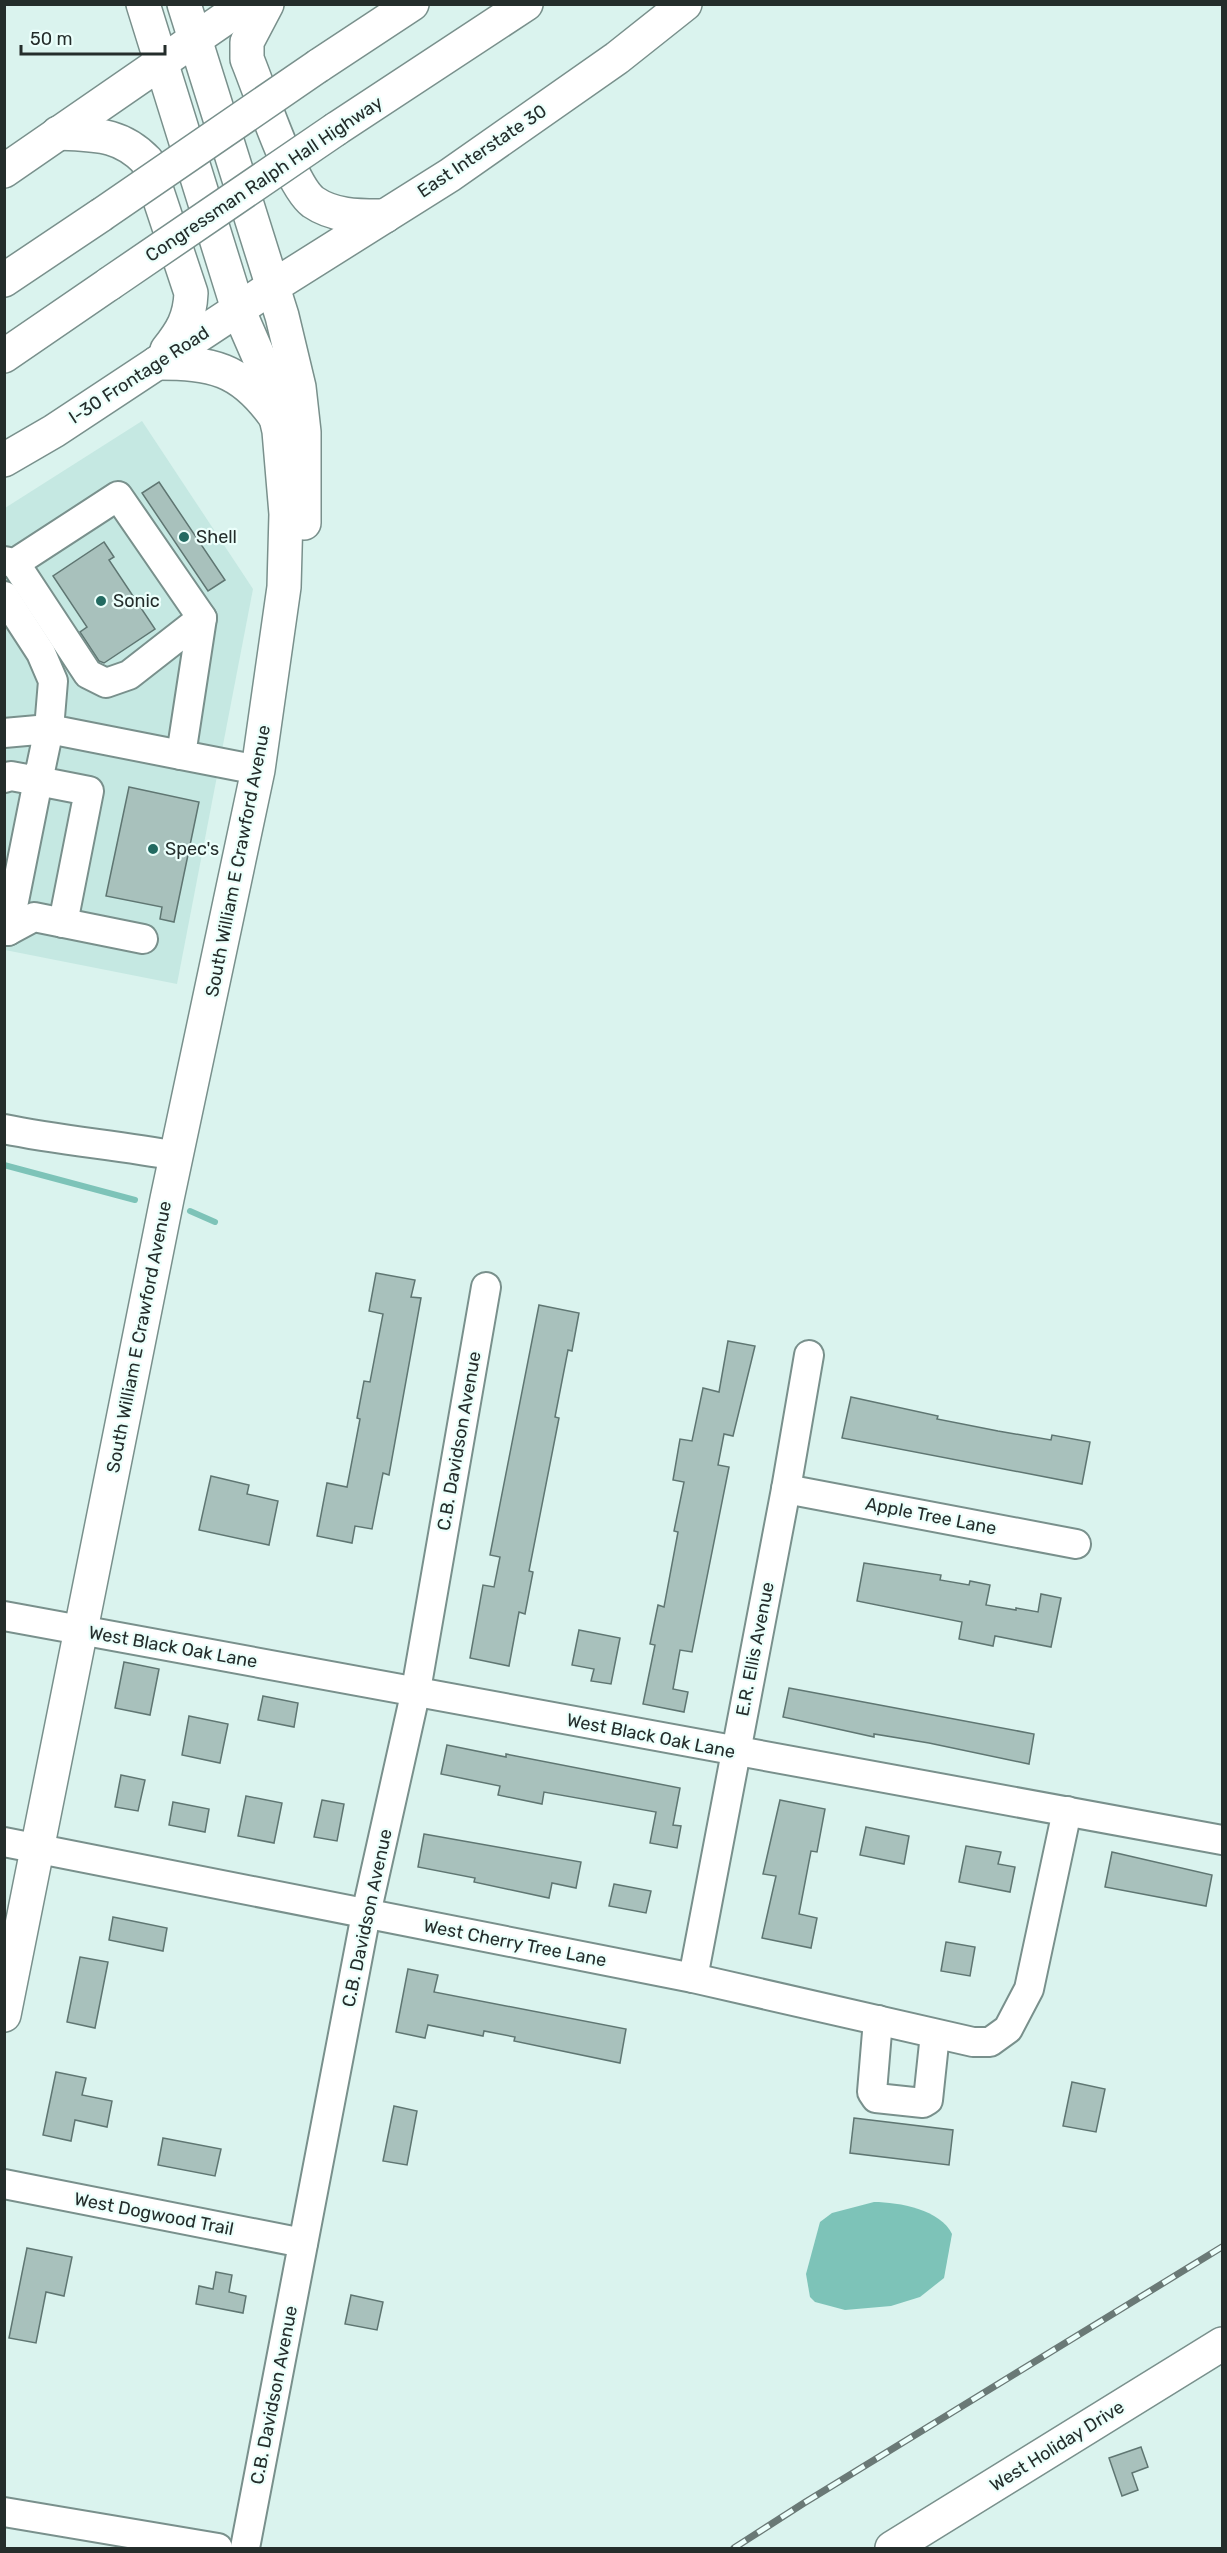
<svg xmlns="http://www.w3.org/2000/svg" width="1227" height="2553" font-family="Rubik,sans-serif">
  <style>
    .built { fill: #c5e8e2 }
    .water { fill: #7dc3b8 }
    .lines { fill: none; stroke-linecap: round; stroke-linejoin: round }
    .stream { stroke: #7dc3b8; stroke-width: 6 }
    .building { fill: #a8c1bc; stroke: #5f7672; stroke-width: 1.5 }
    .minor-casing { stroke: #79908c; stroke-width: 32 }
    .major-casing { stroke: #79908c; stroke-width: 36 }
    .highway-casing { stroke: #79908c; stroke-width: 36 }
    .minor { stroke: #fff; stroke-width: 28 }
    .major { stroke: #fff; stroke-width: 33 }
    .highway { stroke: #fff; stroke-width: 33 }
    .rail-casing { stroke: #6a7976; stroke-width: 7 }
    .rail { stroke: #ebfffb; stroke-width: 4.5; stroke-dasharray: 14; stroke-linecap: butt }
    .highway-bridge-casing { stroke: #79908c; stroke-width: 36; stroke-linecap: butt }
    .highway-bridge { stroke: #fff; stroke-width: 33 }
    .poi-dot { fill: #226a61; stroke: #ebfffb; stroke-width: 2 }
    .labels { text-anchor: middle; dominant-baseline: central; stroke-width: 4.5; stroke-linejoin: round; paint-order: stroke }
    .street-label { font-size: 18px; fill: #242d2b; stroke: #ebfffb }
    .poi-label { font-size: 18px; fill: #242d2b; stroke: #ebfffb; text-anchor: start }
  </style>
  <rect width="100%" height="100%" fill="#daf3ee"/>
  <path class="built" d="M 142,421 L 253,589 L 177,984 L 5,950 L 5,508 Z"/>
  <path class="water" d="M 874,2202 C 899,2202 941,2210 952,2234 L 944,2278 L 920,2297 L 891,2306 L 845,2310 L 815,2302 L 810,2297 L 806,2274 L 820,2222 L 832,2213 Z"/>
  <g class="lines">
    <g class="stream">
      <path d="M 4,1165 L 135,1200"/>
      <path d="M 190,1211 L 215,1222"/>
    </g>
  </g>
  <g class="building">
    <path d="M 159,482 L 225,580 L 208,591 L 142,493 Z"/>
    <path d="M 104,542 L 114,557 L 109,560 L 155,629 L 104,663 L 99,661 L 80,632 L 87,627 L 53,576 Z"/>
    <path d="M 129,787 L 199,802 L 174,922 L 160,919 L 162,907 L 106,896 Z"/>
    <path d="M 376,1273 L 415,1280 L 411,1297 L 421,1298 L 389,1475 L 383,1473 L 372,1529 L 355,1526 L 352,1543 L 317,1536 L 327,1483 L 347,1487 L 360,1419 L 357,1418 L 364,1381 L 370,1382 L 383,1314 L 369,1311 Z"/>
    <path d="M 539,1305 L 579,1313 L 572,1351 L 568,1350 L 555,1417 L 559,1418 L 529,1571 L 533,1572 L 525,1614 L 519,1612 L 509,1666 L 470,1658 L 483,1585 L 494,1587 L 500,1557 L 490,1555 Z"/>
    <path d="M 728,1341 L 755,1346 L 733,1436 L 724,1434 L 718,1465 L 729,1467 L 692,1652 L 680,1650 L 673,1689 L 688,1692 L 684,1712 L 643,1704 L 655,1645 L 650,1644 L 658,1605 L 664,1607 L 678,1532 L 674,1531 L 684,1482 L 673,1480 L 680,1439 L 692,1441 L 703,1388 L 719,1392 Z"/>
    <path d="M 851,1397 L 938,1416 L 937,1419 L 998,1431 L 1051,1440 L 1052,1435 L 1090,1442 L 1082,1484 L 842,1438 Z"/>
    <path d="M 211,1476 L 249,1485 L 247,1494 L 278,1501 L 269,1545 L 199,1530 Z"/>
    <path d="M 864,1563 L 941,1575 L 940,1580 L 969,1585 L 970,1581 L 990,1585 L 986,1605 L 1016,1610 L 1016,1608 L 1038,1612 L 1041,1594 L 1061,1598 L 1051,1647 L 995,1636 L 993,1646 L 959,1639 L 962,1622 L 857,1601 Z"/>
    <path d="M 579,1630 L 620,1638 L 611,1684 L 591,1681 L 594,1669 L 572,1665 Z"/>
    <path d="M 124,1662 L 159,1669 L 150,1715 L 115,1708 Z"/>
    <path d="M 789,1688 L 1034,1734 L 1029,1764 L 929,1743 L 874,1734 L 874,1737 L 783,1717 Z"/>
    <path d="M 263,1696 L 298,1703 L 294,1727 L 258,1720 Z"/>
    <path d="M 189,1716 L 228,1724 L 220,1763 L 182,1755 Z"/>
    <path d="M 447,1745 L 506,1757 L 506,1754 L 680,1788 L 673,1825 L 681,1826 L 677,1848 L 650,1843 L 656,1812 L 544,1792 L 542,1804 L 498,1795 L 500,1786 L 441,1774 Z"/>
    <path d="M 121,1775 L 145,1780 L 138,1811 L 115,1807 Z"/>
    <path d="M 246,1796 L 282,1803 L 274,1843 L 238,1836 Z"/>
    <path d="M 322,1800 L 344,1804 L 337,1841 L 314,1837 Z"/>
    <path d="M 780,1800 L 825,1809 L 817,1852 L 811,1851 L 799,1914 L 817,1918 L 811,1948 L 762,1938 L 776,1876 L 763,1874 Z"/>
    <path d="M 173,1802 L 209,1809 L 205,1832 L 169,1825 Z"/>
    <path d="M 866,1827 L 909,1836 L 904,1864 L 860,1855 Z"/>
    <path d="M 424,1834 L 581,1862 L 576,1888 L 552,1883 L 549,1898 L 474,1882 L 475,1878 L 418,1867 Z"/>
    <path d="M 966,1846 L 1001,1852 L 998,1864 L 1015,1867 L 1010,1892 L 959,1882 Z"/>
    <path d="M 1112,1852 L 1212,1875 L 1206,1906 L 1105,1887 Z"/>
    <path d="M 614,1884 L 651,1891 L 646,1913 L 609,1906 Z"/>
    <path d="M 113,1917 L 167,1928 L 163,1951 L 109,1940 Z"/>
    <path d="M 946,1942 L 975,1947 L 970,1976 L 941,1971 Z"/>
    <path d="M 80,1957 L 108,1962 L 95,2028 L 67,2022 Z"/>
    <path d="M 408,1969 L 438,1975 L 434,1992 L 626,2029 L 620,2063 L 514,2041 L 515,2037 L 484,2031 L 483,2036 L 428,2025 L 425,2038 L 396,2032 Z"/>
    <path d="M 56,2072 L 86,2078 L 82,2095 L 112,2101 L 107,2127 L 75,2120 L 71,2141 L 43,2135 Z"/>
    <path d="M 1072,2082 L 1105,2089 L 1096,2132 L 1063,2126 Z"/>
    <path d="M 394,2106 L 417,2111 L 407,2165 L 383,2161 Z"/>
    <path d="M 854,2118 L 953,2130 L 949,2165 L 850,2153 Z"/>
    <path d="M 163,2138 L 221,2149 L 215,2176 L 158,2165 Z"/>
    <path d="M 27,2248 L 72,2257 L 64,2296 L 46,2292 L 36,2343 L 9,2338 Z"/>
    <path d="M 216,2272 L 232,2275 L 229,2292 L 246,2296 L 243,2313 L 196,2304 L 199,2286 L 213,2289 Z"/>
    <path d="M 351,2295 L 383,2302 L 377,2330 L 345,2324 Z"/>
    <path d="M 1141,2447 L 1148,2467 L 1132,2473 L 1138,2490 L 1122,2496 L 1109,2458 Z"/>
  </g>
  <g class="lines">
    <defs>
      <g id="minor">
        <path d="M 4,561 L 15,563 L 118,496 L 202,618 L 181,755 L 258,770"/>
        <path d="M 15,563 L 88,674 L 106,683 L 129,675 L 202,618"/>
        <path d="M 4,596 L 41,653 L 53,681 L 49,729 L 181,755"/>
        <path d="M 4,733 L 49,729 L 38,781 L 11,776 L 4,778"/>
        <path d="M 4,930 L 8,931 L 34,917 L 143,939"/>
        <path d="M 8,931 L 38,781 L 89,791 L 63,923"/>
        <path d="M 4,1129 C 61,1141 119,1145 176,1156"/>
        <path d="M 786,1489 L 1076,1544"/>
        <path d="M 4,1616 L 1222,1840"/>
        <path d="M 4,1842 L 693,1978 L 973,2042 L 990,2042 L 1008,2029 L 1029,1989 L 1067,1811"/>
        <path d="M 693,1978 L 786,1489 L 809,1355"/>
        <path d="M 878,2020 L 872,2092 L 876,2098 L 923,2103 L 928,2100 L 935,2034"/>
        <path d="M 4,2184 L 303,2243"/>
        <path d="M 4,2512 L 218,2548"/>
        <path d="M 245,2548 L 366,1914 L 416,1690 L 486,1287"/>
      </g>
      <g id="major">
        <path d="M 184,4 L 282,316 L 299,387 L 304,432 L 304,523"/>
        <path d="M 267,4 L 247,42 L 247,59 C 260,90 290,185 313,202 C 335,217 360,216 385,216"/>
        <path d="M 58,133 C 95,135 120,133 147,161 L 191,293 C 190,318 182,331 167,350"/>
        <path d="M 4,171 L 246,4"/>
        <path d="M 157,363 C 212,363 240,368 274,415"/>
        <path d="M 4,460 L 54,431 L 272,287 L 450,175 L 617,58 L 685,4"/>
        <path d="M 4,2015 L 167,1199 L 258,770 L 284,587 L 286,514 L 279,431 L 265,371 L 238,309 L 143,4"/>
        <path d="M 892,2548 L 1222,2344"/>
      </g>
      <g id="highway">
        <path d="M 318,66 L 412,4"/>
        <path d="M 336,129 L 526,4"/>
        <path d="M 4,280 L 101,215"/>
        <path d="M 4,356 L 109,284"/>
      </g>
    </defs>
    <use href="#minor" class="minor-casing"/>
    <use href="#major" class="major-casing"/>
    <use href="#highway" class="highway-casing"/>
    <use href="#minor" class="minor"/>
    <use href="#major" class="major"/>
    <use href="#highway" class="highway"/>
    <defs>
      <path id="rail" d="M 734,2548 L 804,2503 L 1222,2247"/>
    </defs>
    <use href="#rail" class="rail-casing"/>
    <use href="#rail" class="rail"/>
    <defs>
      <g id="highway-bridge">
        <path d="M 101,215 L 318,66"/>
        <path d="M 109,284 L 336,129"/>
      </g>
    </defs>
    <use href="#highway-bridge" class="highway-bridge-casing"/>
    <use href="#highway-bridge" class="highway-bridge"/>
  </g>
  <g class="poi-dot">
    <circle cx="184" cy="537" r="6"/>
    <circle cx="101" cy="601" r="6"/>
    <circle cx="153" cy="849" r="6"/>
  </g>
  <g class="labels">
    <g class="street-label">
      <text transform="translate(482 151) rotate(-34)">East Interstate 30</text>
      <text transform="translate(264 179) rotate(-34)">Congressman Ralph Hall Highway</text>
      <text transform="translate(139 375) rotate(-33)">I-30 Frontage Road</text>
      <text transform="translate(238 861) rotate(-79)">South William E Crawford Avenue</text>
      <text transform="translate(139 1337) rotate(-79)">South William E Crawford Avenue</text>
      <text transform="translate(459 1441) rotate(-80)">C.B. Davidson Avenue</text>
      <text transform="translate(931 1516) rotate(11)">Apple Tree Lane</text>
      <text transform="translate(173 1647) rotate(10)">West Black Oak Lane</text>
      <text transform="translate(755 1649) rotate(-79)">E.R. Ellis Avenue</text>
      <text transform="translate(651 1736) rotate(11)">West Black Oak Lane</text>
      <text transform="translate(367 1918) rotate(-78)">C.B. Davidson Avenue</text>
      <text transform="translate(515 1943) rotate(11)">West Cherry Tree Lane</text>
      <text transform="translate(154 2214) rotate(11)">West Dogwood Trail</text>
      <text transform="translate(274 2395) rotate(-79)">C.B. Davidson Avenue</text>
      <text transform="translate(1057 2446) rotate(-32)">West Holiday Drive</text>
    </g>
    <g class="poi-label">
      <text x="196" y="537">Shell</text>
      <text x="113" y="601">Sonic</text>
      <text x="165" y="849">Spec's</text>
    </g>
  </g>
  <rect width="1227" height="2553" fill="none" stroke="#242d2b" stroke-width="12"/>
  <path d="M21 45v9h144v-9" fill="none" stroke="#242d2b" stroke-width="3"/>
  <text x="30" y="45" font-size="18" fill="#242d2b" stroke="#ebfffb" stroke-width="4.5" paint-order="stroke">50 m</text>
</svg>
